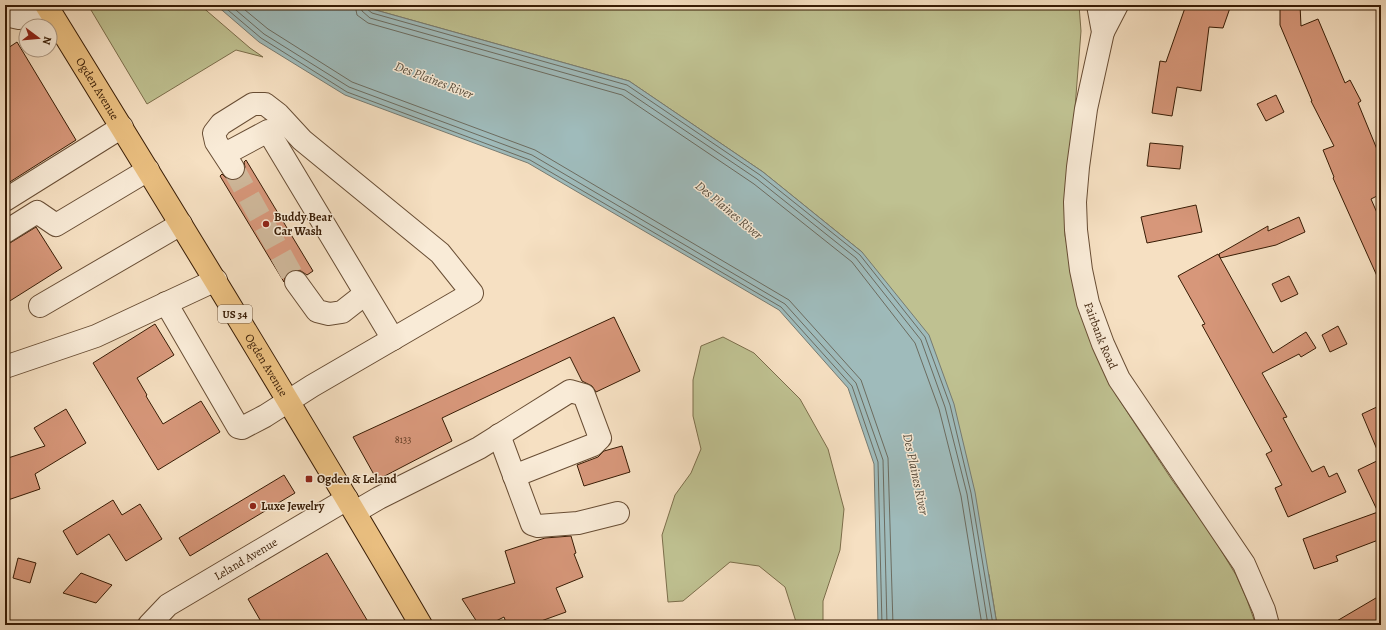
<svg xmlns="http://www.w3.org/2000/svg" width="1386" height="630" font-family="Alegreya,serif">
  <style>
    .green { fill: #bfc191; stroke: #7c6e4b }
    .water { fill: #9fbbbb; stroke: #767b72 }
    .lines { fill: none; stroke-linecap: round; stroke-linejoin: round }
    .shore { stroke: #6c6c60; stroke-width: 1 }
    .building { fill: #d7977a; stroke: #381c05 }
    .minor-tunnel { stroke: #d0b99c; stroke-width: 22; stroke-dasharray: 22 11; stroke-linecap: butt }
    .minor-casing { stroke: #684d34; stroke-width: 24 }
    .major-casing { stroke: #381c05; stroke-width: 24 }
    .minor { stroke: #f9ebd7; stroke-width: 22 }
    .major { stroke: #ebc081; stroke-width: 22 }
    .poi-dot { fill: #8f2418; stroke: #f9ebd7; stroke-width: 1.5 }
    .labels { text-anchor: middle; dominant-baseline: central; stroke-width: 3; stroke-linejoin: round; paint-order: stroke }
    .number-label { font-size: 10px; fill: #603b22 }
    .shield { fill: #f9ebd7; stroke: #725a44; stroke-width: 1 }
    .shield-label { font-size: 11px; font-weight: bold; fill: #381c05 }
    .street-label { font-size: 12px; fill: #381c05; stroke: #f9ebd7 }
    .poi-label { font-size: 12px; font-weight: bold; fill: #381c05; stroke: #f9ebd7; text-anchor: start }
    .water-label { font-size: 13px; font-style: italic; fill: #574c3c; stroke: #f9ebd7 }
  </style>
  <rect width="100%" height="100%" fill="#f6e0c2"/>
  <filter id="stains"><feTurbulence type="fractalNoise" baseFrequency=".005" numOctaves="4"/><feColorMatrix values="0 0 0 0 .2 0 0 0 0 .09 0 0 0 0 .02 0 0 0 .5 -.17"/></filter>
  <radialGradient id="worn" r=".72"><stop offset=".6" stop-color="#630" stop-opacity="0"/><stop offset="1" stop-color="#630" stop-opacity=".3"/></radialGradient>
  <g class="green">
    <path d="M 88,5 L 200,5 L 250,48 L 263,57 L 236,50 L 147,104 Z"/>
    <path d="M 368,5 L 1079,5 L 1081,31 L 1075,108 L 1068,164 L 1065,235 L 1076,294 L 1096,353 L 1116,395 L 1172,480 L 1211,534 L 1236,575 L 1247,600 L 1256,625 L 997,625 L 989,575 L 862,252 L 763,172 L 629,81 L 372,9 Z"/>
    <path d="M 723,337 L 754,353 L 800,399 L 828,449 L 844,509 L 840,550 L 823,601 L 823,625 L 797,625 L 785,587 L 759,566 L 730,562 L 683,601 L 668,602 L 662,535 L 675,495 L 691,473 L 701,449 L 693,416 L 693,380 L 701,346 Z"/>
  </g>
  <path class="water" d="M 216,5 L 368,5 L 372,9 L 629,81 L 763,172 L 862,252 L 929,335 L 954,404 L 975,492 L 997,625 L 878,625 L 874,464 L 848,388 L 779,310 L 528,163 L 345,95 L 259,42 Z"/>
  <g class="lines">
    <g class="shore">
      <path d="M 222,5 L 261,38 L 347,92 L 530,160 L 781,307 L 852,386 L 878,462 L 882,625"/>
      <path d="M 230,5 L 264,34 L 349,87 L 532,155 L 785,304 L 856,383 L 883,460 L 887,625"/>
      <path d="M 239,5 L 268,29 L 352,82 L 535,150 L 789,300 L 861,380 L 888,458 L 893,625"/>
      <path d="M 355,5 L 357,15 L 368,23 L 622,95 L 754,184 L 852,262 L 915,343 L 939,409 L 961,496 L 982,625"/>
      <path d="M 361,5 L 362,11 L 370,18 L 625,90 L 757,179 L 856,258 L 921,340 L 945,407 L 967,494 L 988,625"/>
      <path d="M 366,5 L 367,9 L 372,13 L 627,85 L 760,175 L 860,255 L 925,337 L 950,405 L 971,493 L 993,625"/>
    </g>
  </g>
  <g class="building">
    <path d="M 1186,5 L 1231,5 L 1223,28 L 1209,27 L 1201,91 L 1177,87 L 1172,116 L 1152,113 L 1160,61 L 1166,62 Z"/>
    <path d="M 1280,5 L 1300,5 L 1301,26 L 1318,19 L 1345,83 L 1350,80 L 1361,101 L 1358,103 L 1381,159 L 1381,194 L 1371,199 L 1381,222 L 1381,285 L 1333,178 L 1334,177 L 1323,150 L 1334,146 L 1311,101 L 1312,101 L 1280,25 Z"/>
    <path d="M 17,42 L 76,140 L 5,185 L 5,50 Z"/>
    <path d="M 1276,95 L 1284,112 L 1266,121 L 1257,104 Z"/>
    <path d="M 1150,143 L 1183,146 L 1180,169 L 1147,166 Z"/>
    <path d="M 246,160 L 313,271 L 307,275 L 301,271 L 294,270 L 288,272 L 285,277 L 284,282 L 220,176 L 222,174 L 227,179 L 233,180 L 239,179 L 244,173 L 245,167 L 244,162 Z"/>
    <path d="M 1196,205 L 1202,232 L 1147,243 L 1141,217 Z"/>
    <path d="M 1299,217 L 1305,232 L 1276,245 L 1220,258 L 1219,254 L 1268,226 L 1268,231 Z"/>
    <path d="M 36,227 L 62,268 L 5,304 L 5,246 Z"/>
    <path d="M 1218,254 L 1273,353 L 1306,332 L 1316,348 L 1301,357 L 1299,354 L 1262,373 L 1287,417 L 1283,418 L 1312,472 L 1324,466 L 1329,477 L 1337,473 L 1346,492 L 1288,517 L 1275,488 L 1282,485 L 1266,454 L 1272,451 L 1202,325 L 1205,324 L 1178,276 Z"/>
    <path d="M 1289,276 L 1298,294 L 1281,302 L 1272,284 Z"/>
    <path d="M 614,317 L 640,371 L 596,392 L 592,386 L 582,381 L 570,357 L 442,418 L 452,441 L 377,480 L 353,437 Z"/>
    <path d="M 155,324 L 174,355 L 137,378 L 147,395 L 146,396 L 163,424 L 201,401 L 220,432 L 158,470 L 93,363 Z"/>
    <path d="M 1338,326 L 1347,344 L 1330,352 L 1322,335 Z"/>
    <path d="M 1381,405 L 1381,539 L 1336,556 L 1338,561 L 1314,569 L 1303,539 L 1378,512 L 1358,470 L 1381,459 L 1362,414 Z"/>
    <path d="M 66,409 L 86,443 L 35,474 L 40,489 L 5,501 L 5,459 L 45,446 L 34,428 Z"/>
    <path d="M 622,446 L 630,472 L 584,486 L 577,465 L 598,457 L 604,451 Z"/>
    <path d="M 284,475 L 295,493 L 190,556 L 179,538 Z"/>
    <path d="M 113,500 L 122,515 L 140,504 L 162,539 L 126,561 L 109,534 L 77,555 L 63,531 Z"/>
    <path d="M 571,536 L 576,553 L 574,554 L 583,577 L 556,588 L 566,612 L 530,625 L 507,625 L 504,617 L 488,625 L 479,625 L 462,599 L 515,583 L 505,551 L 545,538 Z"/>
    <path d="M 327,553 L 370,625 L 263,625 L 248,599 Z"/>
    <path d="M 18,558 L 36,563 L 30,583 L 13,578 Z"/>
    <path d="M 81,573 L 112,585 L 96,603 L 63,593 Z"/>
    <path d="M 1381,595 L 1381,625 L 1330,625 Z"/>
  </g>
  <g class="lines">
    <path class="minor-tunnel" d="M 233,168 L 296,282"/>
    <defs>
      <g id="minor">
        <path id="s1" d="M 1098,5 L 1103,32 L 1086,109 L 1078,167 L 1075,202 L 1076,230 L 1081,270 L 1088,303 L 1103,344 L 1119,379 L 1244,564 L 1264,610 L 1268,625"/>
        <path d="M 5,15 L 19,18 L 47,5"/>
        <path d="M 1103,32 L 1117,5"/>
        <path d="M 225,154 L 268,131 L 393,339"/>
        <path d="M 5,200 L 122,127"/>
        <path d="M 5,232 L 37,212 L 56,225 L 148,170"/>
        <path d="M 296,282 L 317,311 L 329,314 L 342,312 L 365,294"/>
        <path d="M 166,303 L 238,427 L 242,428 L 265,416 L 312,386 L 472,293 L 440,253 L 302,140 L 278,114 L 265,104 L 253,104 L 221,124 L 214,133 L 216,142 L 233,168"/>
        <path d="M 40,306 L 181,224"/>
        <path d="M 5,367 L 96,336 L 216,280"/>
        <path d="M 499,435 L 532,524 L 538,526 L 578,523 L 618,513"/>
        <path d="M 355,512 L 379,498 L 479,448 L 570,391 L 584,395 L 600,438 L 593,445 L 514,476"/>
        <path id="s2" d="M 149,625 L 168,605 L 347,499"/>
      </g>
      <g id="major">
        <path id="s3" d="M 46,5 C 173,211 299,416 421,625"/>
      </g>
    </defs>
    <use href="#minor" class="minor-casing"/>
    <use href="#major" class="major-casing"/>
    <use href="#minor" class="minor"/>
    <use href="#major" class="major"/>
  </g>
  <g class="poi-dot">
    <circle cx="266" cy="224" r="4"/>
    <rect x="305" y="475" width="8" height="8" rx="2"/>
    <circle cx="253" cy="506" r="4"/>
  </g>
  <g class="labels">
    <g class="number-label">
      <text x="403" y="439">8133</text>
    </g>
    <rect class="shield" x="218" y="305" width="34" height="18" rx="3"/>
    <g class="shield-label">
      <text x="235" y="314">US 34</text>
    </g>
    <g class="street-label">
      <text stroke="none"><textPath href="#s3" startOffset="98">Ogden Avenue</textPath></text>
      <text stroke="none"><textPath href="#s1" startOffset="337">Fairbank Road</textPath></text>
      <text stroke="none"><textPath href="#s3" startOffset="422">Ogden Avenue</textPath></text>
      <text stroke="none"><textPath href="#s2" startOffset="118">Leland Avenue</textPath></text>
    </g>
    <g class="poi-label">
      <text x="274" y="217">Buddy Bear<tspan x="274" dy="14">Car Wash</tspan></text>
      <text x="317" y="479">Ogden &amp; Leland</text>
      <text x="261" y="506">Luxe Jewelry</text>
    </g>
    <g class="water-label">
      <text transform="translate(434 80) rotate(21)">Des Plaines River</text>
      <text transform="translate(729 210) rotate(40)">Des Plaines River</text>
      <text transform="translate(916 474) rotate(78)">Des Plaines River</text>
    </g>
  </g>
  <rect width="1386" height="630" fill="none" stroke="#f6e0c2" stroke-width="20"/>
  <rect x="6" y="6" width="1374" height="618" fill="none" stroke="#381c05" stroke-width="2"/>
  <rect x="10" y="10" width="1366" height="610" fill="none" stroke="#381c05"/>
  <g transform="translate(38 38) rotate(106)"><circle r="19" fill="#f9ebd7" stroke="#ac9883"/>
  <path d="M0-3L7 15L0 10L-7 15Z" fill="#8f2418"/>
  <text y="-6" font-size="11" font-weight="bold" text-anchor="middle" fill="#381c05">N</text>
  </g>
  <rect width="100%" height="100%" filter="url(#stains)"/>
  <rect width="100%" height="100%" fill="url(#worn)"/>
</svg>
